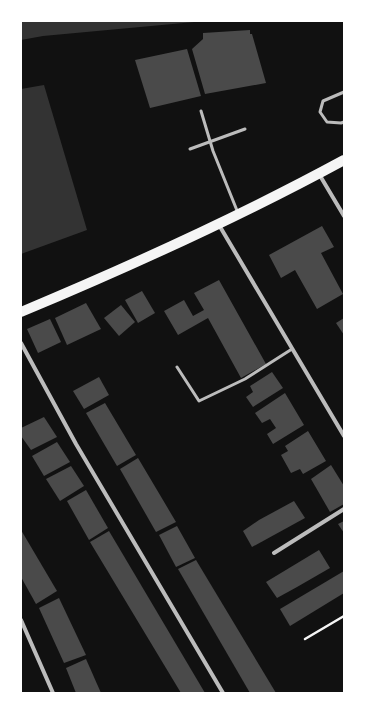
<svg xmlns="http://www.w3.org/2000/svg" width="365" height="714" font-family="'Asap Condensed',sans-serif">
  <style>
    .water { fill: #333 }
    .building { fill: #4a4a4a }
    .lines { fill: none; stroke-linecap: round; stroke-linejoin: round }
    .path { stroke: #f5f5f5; stroke-width: 2.5 }
    .service { stroke: #bcbcbc; stroke-width: 3 }
    .minor { stroke: #bcbcbc; stroke-width: 4 }
    .primary { stroke: #f5f5f5; stroke-width: 10 }
  </style>
  <rect width="100%" height="100%" fill="#111"/>
  <g class="water">
    <path d="M 21,21 L 205,21 L 43,36 L 21,40 Z"/>
    <path d="M 44,85 L 87,230 L 21,254 L 21,89 Z"/>
  </g>
  <g class="building">
    <path d="M 250,30 L 250,34 L 252,34 L 266,83 L 205,94 L 192,49 L 203,39 L 203,33 Z"/>
    <path d="M 187,49 L 201,96 L 150,108 L 135,60 Z"/>
    <path d="M 322,226 L 334,247 L 321,253 L 343,294 L 317,309 L 295,270 L 281,278 L 269,255 Z"/>
    <path d="M 219,280 L 266,364 L 241,378 L 208,318 L 178,335 L 164,311 L 184,300 L 193,316 L 204,310 L 194,293 Z"/>
    <path d="M 142,291 L 155,313 L 138,323 L 125,300 Z"/>
    <path d="M 86,303 L 101,329 L 67,345 L 55,318 Z"/>
    <path d="M 121,305 L 135,322 L 119,336 L 104,318 Z"/>
    <path d="M 344,318 L 344,335 L 336,323 Z"/>
    <path d="M 50,319 L 61,342 L 38,353 L 27,329 Z"/>
    <path d="M 272,372 L 283,388 L 253,407 L 246,397 L 253,392 L 250,386 Z"/>
    <path d="M 99,377 L 109,395 L 84,409 L 73,391 Z"/>
    <path d="M 285,393 L 304,425 L 273,444 L 267,434 L 276,428 L 270,419 L 262,423 L 255,413 Z"/>
    <path d="M 105,403 L 136,455 L 117,466 L 86,413 Z"/>
    <path d="M 44,417 L 57,437 L 31,450 L 21,436 L 21,428 Z"/>
    <path d="M 308,431 L 326,461 L 303,474 L 300,469 L 291,473 L 281,455 L 288,451 L 285,446 Z"/>
    <path d="M 57,442 L 70,462 L 44,476 L 32,456 Z"/>
    <path d="M 138,458 L 176,522 L 156,532 L 120,469 Z"/>
    <path d="M 331,465 L 344,486 L 344,504 L 330,512 L 311,479 Z"/>
    <path d="M 71,466 L 84,486 L 60,501 L 46,479 Z"/>
    <path d="M 86,490 L 108,528 L 89,540 L 67,501 Z"/>
    <path d="M 294,501 L 305,518 L 252,547 L 243,531 L 259,520 Z"/>
    <path d="M 344,521 L 344,533 L 338,524 Z"/>
    <path d="M 177,526 L 195,558 L 176,567 L 159,535 Z"/>
    <path d="M 21,530 L 57,591 L 36,604 L 21,577 Z"/>
    <path d="M 109,531 L 205,693 L 181,693 L 90,542 Z"/>
    <path d="M 319,550 L 330,568 L 297,587 L 277,598 L 266,582 Z"/>
    <path d="M 196,560 L 276,693 L 250,693 L 178,569 Z"/>
    <path d="M 344,571 L 344,593 L 290,626 L 280,609 Z"/>
    <path d="M 59,598 L 86,655 L 64,663 L 39,608 Z"/>
    <path d="M 86,659 L 101,693 L 76,693 L 66,668 Z"/>
  </g>
  <g class="lines">
    <path class="path" d="M 305,639 L 344,616"/>
    <g class="service">
      <path d="M 344,92 L 323,101 L 320,112 L 327,122 L 341,123 L 344,122"/>
      <path d="M 201,111 L 213,151 L 238,213"/>
      <path d="M 190,149 L 245,129"/>
      <path d="M 177,367 L 199,401 L 245,379 L 292,349"/>
    </g>
    <g class="minor">
      <path d="M 319,174 L 344,216"/>
      <path d="M 219,225 L 344,436"/>
      <path d="M 21,343 L 76,444 L 223,693"/>
      <path d="M 274,553 L 344,509"/>
      <path d="M 21,620 L 53,693"/>
    </g>
    <path class="primary" d="M 21,312 C 131,266 239,217 344,160"/>
  </g>
  <rect width="365" height="714" fill="none" stroke="#ffffff" stroke-width="44"/>
</svg>
